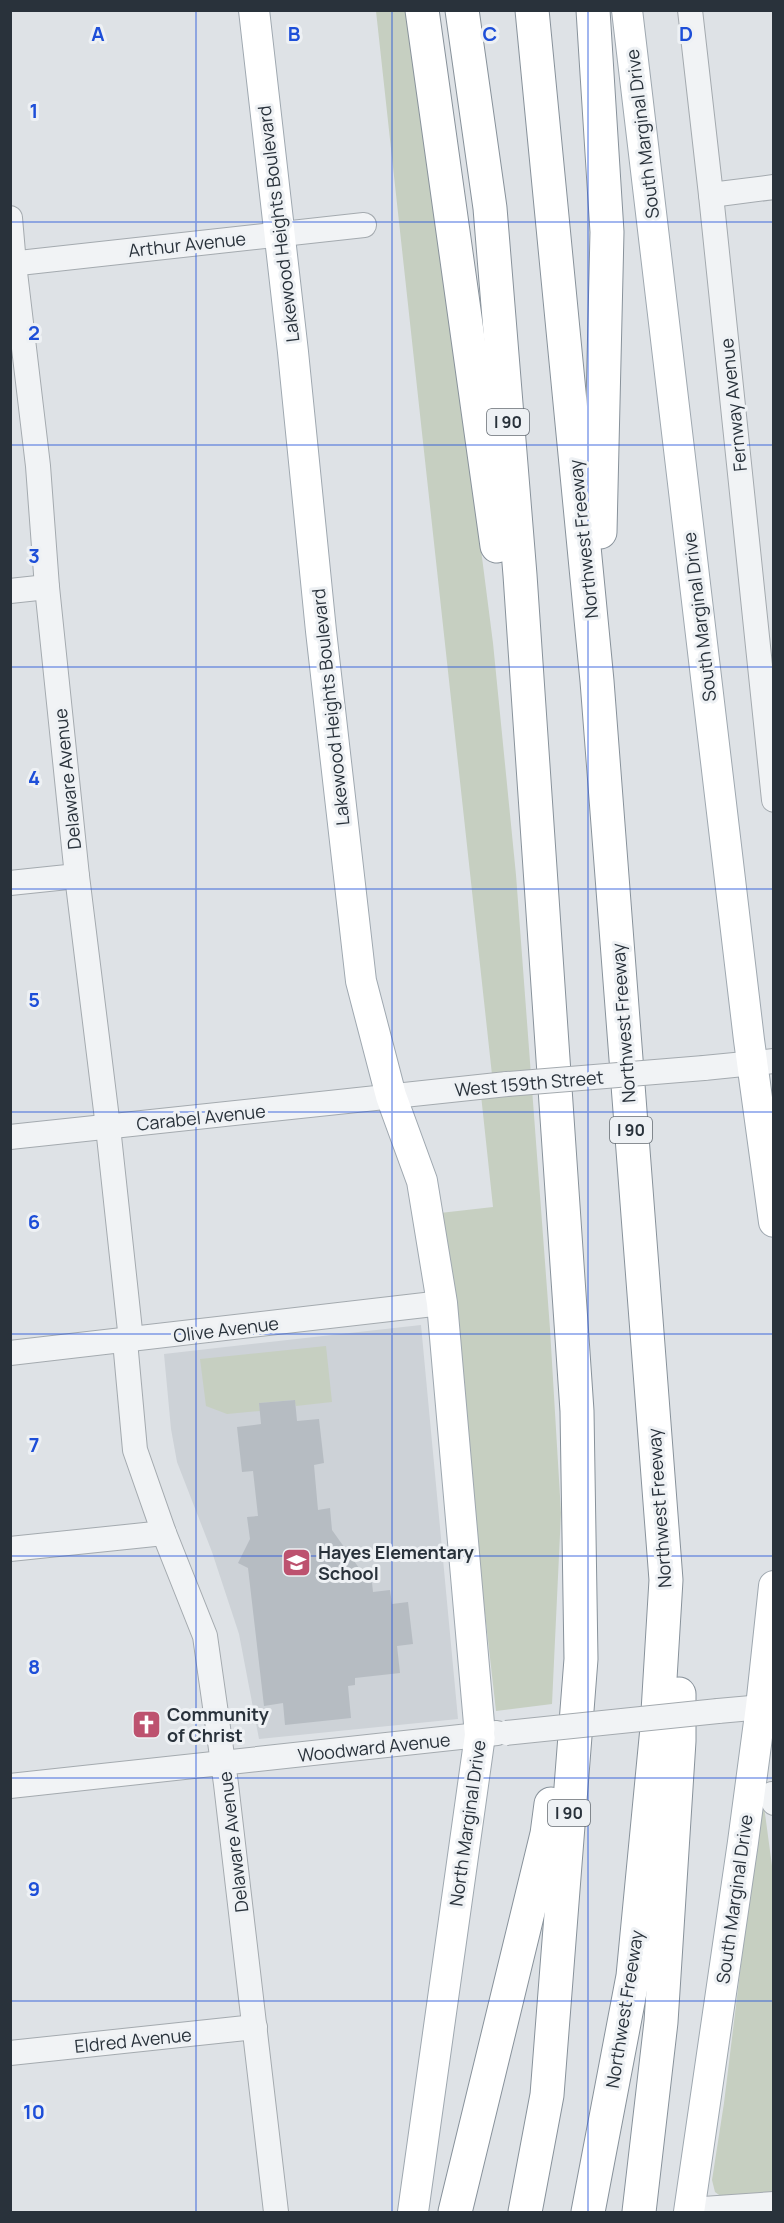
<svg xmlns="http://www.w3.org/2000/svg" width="784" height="2223" font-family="Manrope,sans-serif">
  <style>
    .built { fill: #cdd2d7 }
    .green { fill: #c6cfc1 }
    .building { fill: #b6bcc2 }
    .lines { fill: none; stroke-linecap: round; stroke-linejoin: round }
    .minor-casing { stroke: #a4aaaf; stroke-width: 26 }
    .major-casing { stroke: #9fa8b0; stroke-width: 32 }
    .highway-casing { stroke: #88929b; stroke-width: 35 }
    .minor { stroke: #f1f3f5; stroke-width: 24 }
    .major { stroke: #fff; stroke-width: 30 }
    .highway { stroke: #fff; stroke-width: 33 }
    .minor-bridge-casing { stroke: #a4aaaf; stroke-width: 26; stroke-linecap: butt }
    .minor-bridge { stroke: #f1f3f5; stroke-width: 24 }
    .grid { fill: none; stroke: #1d4ed8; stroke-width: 1.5; stroke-opacity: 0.55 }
    .labels { text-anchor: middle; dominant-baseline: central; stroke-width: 6; stroke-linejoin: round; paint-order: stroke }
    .shield { fill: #eef1f4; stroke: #646b72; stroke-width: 1.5 }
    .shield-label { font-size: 16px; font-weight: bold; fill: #29323b }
    .street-label { font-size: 18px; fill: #29323b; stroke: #eef1f4 }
    .poi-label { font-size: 18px; font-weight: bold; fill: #29323b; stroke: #eef1f4; text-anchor: start }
    .grid-label { font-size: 20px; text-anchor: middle; font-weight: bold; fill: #1d4ed8; stroke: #eef1f4; stroke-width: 6; stroke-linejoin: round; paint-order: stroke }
  </style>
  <rect width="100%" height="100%" fill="#dee2e6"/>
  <path class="built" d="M 421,1325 L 458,1719 L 259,1739 L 239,1634 L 212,1552 L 177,1462 L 171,1429 L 164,1354 Z"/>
  <g class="green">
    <path d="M 376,11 L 409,11 L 432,168 L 493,643 L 516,875 L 550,1329 L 561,1513 L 552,1704 L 496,1711 L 440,1213 L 493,1207 L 481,1095 L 494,1093 Z"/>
    <path d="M 326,1346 L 332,1402 L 296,1406 L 294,1400 L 259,1403 L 260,1411 L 227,1414 L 206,1406 L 200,1359 Z"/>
    <path d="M 763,1805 L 764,1806 L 774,1881 L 773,2196 L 726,2200 L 715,2192 L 712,2180 L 724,2103 L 760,1810 Z"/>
  </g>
  <path class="building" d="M 295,1400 L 297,1421 L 319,1419 L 324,1463 L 314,1465 L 318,1510 L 330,1508 L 332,1530 L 364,1575 L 371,1573 L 373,1592 L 390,1590 L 392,1604 L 408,1602 L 413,1644 L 397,1646 L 400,1673 L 355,1678 L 355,1685 L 348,1686 L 351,1718 L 285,1725 L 283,1703 L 264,1706 L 248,1568 L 238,1563 L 250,1539 L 247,1517 L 258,1516 L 253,1471 L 242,1472 L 237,1427 L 261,1424 L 259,1403 Z"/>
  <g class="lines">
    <defs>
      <g id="minor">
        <path d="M 690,10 L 711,195 L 774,800"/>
        <path d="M 711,195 L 774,187"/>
        <path d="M 10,218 L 14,264 L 38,466 L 47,587 L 77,876 L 108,1127 L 131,1340"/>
        <path d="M 10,264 L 364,225"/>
        <path d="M 10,591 L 47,587"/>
        <path d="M 10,883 L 77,876"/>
        <path d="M 704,1068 L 774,1061"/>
        <path d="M 10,1137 L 507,1084"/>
        <path d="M 125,1341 L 135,1450 L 164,1533 L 205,1636 L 226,1784 L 276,2212"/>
        <path d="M 10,1353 L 442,1303"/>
        <path d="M 10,1549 L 164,1533"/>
        <path d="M 718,1711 L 774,1706"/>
        <path d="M 10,1786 L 497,1733"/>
        <path d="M 772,1794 L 774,1803"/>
        <path d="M 10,2053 L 255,2027"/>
        <path d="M 689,2210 L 774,2204"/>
      </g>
      <g id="major">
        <path d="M 254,10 L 293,352 L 321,631 L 361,981 L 391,1096 L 422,1181 L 442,1303 L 480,1735 L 413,2212"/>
        <path d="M 627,10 L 749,1040 L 774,1222"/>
        <path d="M 689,2212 L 743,1842 L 761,1707 L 774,1586"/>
      </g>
      <g id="highway">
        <path d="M 422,10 L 497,546"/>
        <path d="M 462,10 L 490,208 L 520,575 L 577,1411 L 581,1659 L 547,2095 L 525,2212"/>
        <path d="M 532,10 L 597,681 L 666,1580 L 657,1728 L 633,1976 L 588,2212"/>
        <path d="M 593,10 L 607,232 L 600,532"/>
        <path d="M 455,2212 L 547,1834 L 551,1804"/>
        <path d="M 639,2212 L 661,2022 L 679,1741 L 679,1694"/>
      </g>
    </defs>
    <use href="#minor" class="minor-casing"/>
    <use href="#major" class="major-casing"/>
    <use href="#highway" class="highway-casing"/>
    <use href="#minor" class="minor"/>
    <use href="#major" class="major"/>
    <use href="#highway" class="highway"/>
    <defs>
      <g id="minor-bridge">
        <path d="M 507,1084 L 704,1068"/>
        <path d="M 506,1733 L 718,1711"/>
      </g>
    </defs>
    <use href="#minor-bridge" class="minor-bridge-casing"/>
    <use href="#minor-bridge" class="minor-bridge"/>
  </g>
  <path class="grid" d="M 196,10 L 196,2212M 392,10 L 392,2212M 588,10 L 588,2212M 10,222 L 774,222M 10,445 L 774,445M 10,667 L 774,667M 10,889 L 774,889M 10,1112 L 774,1112M 10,1334 L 774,1334M 10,1556 L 774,1556M 10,1778 L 774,1778M 10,2001 L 774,2001"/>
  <defs>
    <symbol id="school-square" viewBox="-11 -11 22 22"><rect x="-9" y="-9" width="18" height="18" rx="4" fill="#bd526f" stroke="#eef1f4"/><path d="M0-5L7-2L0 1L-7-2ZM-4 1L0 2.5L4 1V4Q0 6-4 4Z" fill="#fff"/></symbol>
    <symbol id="church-square" viewBox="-11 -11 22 22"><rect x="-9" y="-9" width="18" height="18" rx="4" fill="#bd526f" stroke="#eef1f4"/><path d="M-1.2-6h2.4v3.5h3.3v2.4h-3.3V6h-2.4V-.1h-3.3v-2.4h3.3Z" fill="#fff"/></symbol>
  </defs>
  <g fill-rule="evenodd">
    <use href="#school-square" x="280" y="1546" width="33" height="33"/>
    <use href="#church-square" x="130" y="1708" width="33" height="33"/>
  </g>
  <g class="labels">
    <g class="shield">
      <rect x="487" y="409" width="42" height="26" rx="4.5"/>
      <rect x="610" y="1117" width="42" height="26" rx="4.5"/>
      <rect x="548" y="1800" width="42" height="26" rx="4.5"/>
    </g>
    <g class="shield-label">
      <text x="508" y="422">I 90</text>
      <text x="631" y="1130">I 90</text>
      <text x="569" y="1813">I 90</text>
    </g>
    <g class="street-label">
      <text transform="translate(642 134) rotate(-97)">South Marginal Drive</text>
      <text transform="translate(278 224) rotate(-97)">Lakewood Heights Boulevard</text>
      <text transform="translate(187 244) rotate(-6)">Arthur Avenue</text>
      <text transform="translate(733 405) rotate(-96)">Fernway Avenue</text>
      <text transform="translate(583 539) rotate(-96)">Northwest Freeway</text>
      <text transform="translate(699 617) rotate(-97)">South Marginal Drive</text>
      <text transform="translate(330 707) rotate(-96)">Lakewood Heights Boulevard</text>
      <text transform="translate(67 779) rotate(-96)">Delaware Avenue</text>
      <text transform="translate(623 1023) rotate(-94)">Northwest Freeway</text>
      <text transform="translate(529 1083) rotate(-5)">West 159th Street</text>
      <text transform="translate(201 1117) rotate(-6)">Carabel Avenue</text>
      <text transform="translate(226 1329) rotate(-7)">Olive Avenue</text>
      <text transform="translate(659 1508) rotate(-94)">Northwest Freeway</text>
      <text transform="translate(374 1747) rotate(-6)">Woodward Avenue</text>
      <text transform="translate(467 1823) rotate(-82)">North Marginal Drive</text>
      <text transform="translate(233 1842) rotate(-97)">Delaware Avenue</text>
      <text transform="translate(734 1899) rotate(-82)">South Marginal Drive</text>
      <text transform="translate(624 2009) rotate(-81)">Northwest Freeway</text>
      <text transform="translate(133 2040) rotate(-6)">Eldred Avenue</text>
    </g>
    <g class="poi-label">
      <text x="318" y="1552">Hayes Elementary<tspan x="318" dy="21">School</tspan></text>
      <text x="167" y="1714">Community<tspan x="167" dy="21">of Christ</tspan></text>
    </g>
  </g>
  <g class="grid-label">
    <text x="98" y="41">A</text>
    <text x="294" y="41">B</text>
    <text x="490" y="41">C</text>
    <text x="686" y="41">D</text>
    <text x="34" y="118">1</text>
    <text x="34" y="340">2</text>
    <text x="34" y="563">3</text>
    <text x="34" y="785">4</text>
    <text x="34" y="1007">5</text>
    <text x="34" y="1229">6</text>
    <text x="34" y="1452">7</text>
    <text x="34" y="1674">8</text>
    <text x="34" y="1896">9</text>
    <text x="34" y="2119">10</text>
  </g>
  <rect width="784" height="2223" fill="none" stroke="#29323b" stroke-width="24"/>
</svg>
